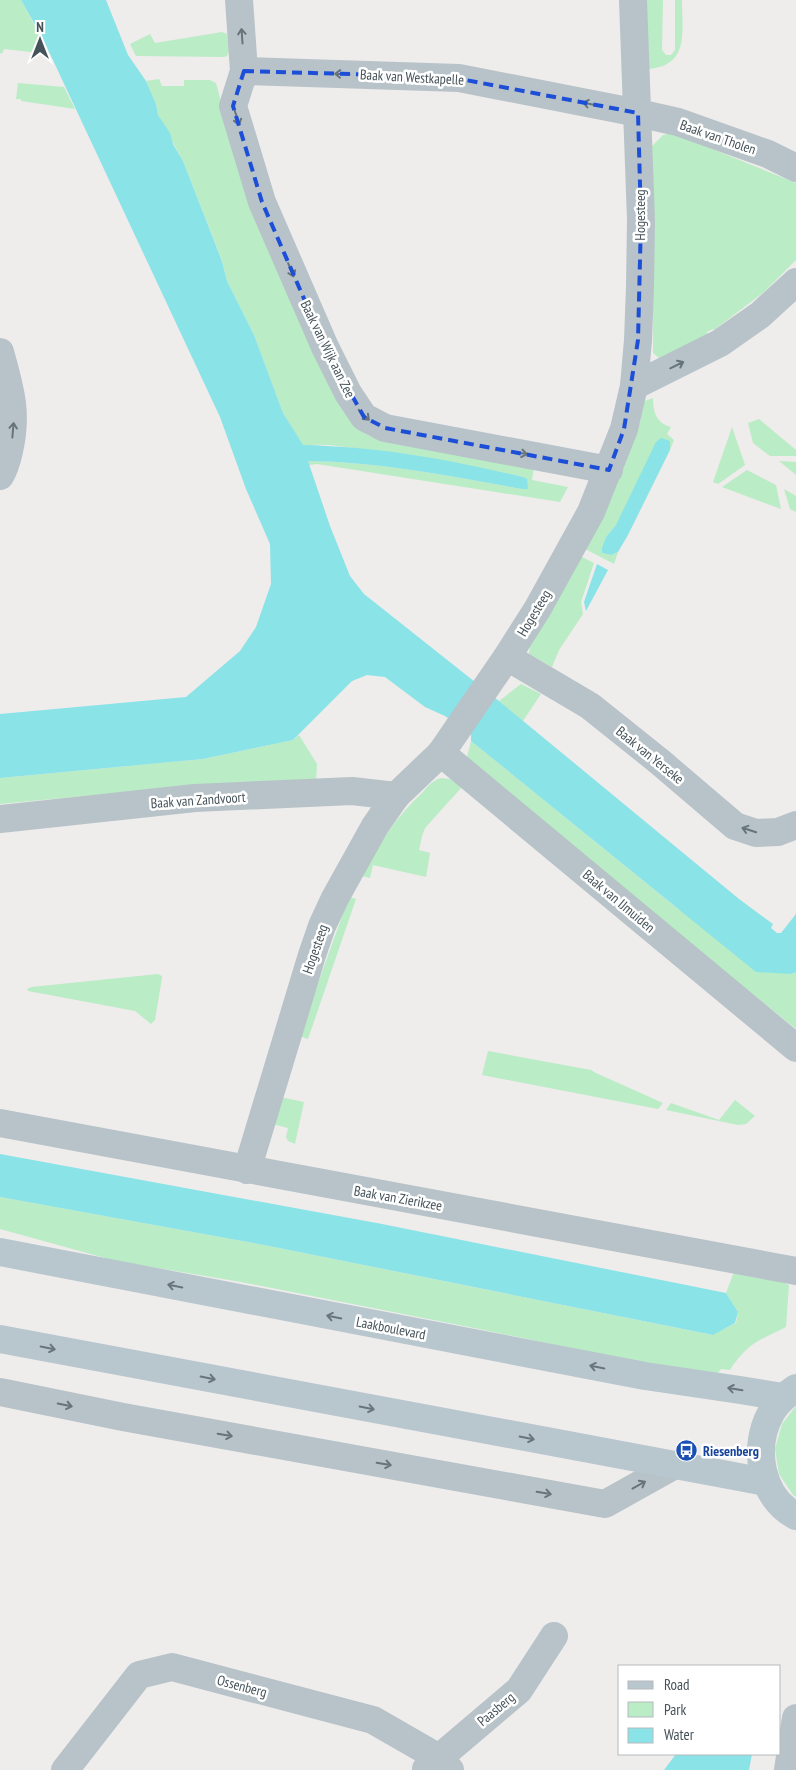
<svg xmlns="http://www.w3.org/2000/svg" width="796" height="1770" font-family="'PT Sans Narrow',sans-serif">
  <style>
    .green { fill: #baecc6 }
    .water { fill: #89e3e7 }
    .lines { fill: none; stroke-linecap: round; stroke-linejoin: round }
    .minor { stroke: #b7c3c8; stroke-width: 28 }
    .secondary { stroke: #b8c6ce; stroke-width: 28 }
    .oneway { stroke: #67747a }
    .oneway2 { stroke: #68757b }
    .marked { fill: none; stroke: #1d4ed8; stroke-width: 4; stroke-dasharray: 10 6; stroke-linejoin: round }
    .labels { text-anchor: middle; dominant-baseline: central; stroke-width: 5; stroke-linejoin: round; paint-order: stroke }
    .street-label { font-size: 14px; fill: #455258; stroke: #fff }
    .transit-label { font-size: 14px; font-weight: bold; fill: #164399; stroke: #fff; text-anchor: start }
  </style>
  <rect width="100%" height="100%" fill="#efecec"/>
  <g class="green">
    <path d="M 0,0 L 21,0 L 50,54 L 4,49 L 2,54 L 0,53 Z"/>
    <path d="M 646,0 L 663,0 L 662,50 L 666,55 L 671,55 L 675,50 L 675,0 L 682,0 C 682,31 690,66 648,69 Z"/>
    <path d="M 222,32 L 227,34 L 229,51 L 227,56 L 224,57 L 136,56 L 130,44 L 150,34 L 155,43 Z"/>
    <path d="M 159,79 L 162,86 L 184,86 L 184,80 L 210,80 L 216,83 L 233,148 L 355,423 C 365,436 370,437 385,440 L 534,466 L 532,480 L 568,487 L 560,502 L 317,464 L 309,465 L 308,461 C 380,462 451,476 522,489 L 522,477 C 466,464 410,454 353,448 C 337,446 320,443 303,446 L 283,413 L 254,335 L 227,281 L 222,260 L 183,161 L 158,115 L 156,104 L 146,81 Z"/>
    <path d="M 18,83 L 64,87 L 75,109 L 21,101 L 21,99 L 16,99 Z"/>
    <path d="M 673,133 L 796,183 L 796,260 L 764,292 L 714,330 L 713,329 L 707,332 L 708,335 L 659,358 L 653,353 L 652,146 L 663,135 Z"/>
    <path d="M 653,398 C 653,412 656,423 671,427 L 667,434 L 674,440 L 670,450 L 670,441 L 616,525 L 606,537 L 602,553 L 611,555 L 618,552 L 614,564 L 585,549 L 634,440 L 641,419 L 642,402 Z"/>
    <path d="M 759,419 L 796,450 L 796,456 L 770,456 L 753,443 L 748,423 Z"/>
    <path d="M 732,427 L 745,465 L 718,484 L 713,482 Z"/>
    <path d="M 779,461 L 796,462 L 796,475 Z"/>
    <path d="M 747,470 L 776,485 L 781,509 L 722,487 Z"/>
    <path d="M 784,489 L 796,496 L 796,512 L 790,509 Z"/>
    <path d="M 580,556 L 594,563 L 581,602 L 583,614 L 559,650 L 552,667 L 529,654 L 530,640 Z"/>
    <path d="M 521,684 L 541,694 L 523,721 L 499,701 Z"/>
    <path d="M 299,735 L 317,764 L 316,782 L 115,793 L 0,804 L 0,778 L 203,759 L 293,740 Z"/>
    <path d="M 471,741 L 678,909 L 791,974 L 796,972 L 796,1029 L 471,767 L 466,761 Z"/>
    <path d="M 441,778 L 450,779 L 462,787 L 425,828 L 422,836 L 419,850 L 430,853 L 426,877 L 373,865 L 370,878 L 361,876 C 377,845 397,816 423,792 C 428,786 433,780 441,778 Z"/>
    <path d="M 349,897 L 356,899 L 308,1039 L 299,1036 Z"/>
    <path d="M 158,974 L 162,976 L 162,978 L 155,1020 L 151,1024 L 135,1011 L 28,991 L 27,989 L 31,987 Z"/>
    <path d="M 488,1051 L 591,1070 L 596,1073 L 663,1103 L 658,1109 L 482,1075 Z"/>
    <path d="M 280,1097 L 304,1102 L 295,1144 L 288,1141 L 286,1137 L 288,1128 L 272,1124 Z"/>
    <path d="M 735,1100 L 755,1116 L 746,1124 L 738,1125 L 666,1110 L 671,1103 L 719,1120 Z"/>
    <path d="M 0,1197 L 264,1245 L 712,1335 L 736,1323 L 738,1312 L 726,1293 L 734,1272 L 776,1280 L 789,1285 L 786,1327 C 758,1341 748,1343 730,1370 L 721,1369 L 714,1378 L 479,1329 L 241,1282 L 116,1261 L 0,1229 Z"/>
    <path d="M 796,1406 L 796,1497 L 793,1495 L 779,1474 L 775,1449 L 782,1424 Z"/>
  </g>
  <g class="water">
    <path d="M 21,0 L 106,0 L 128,55 L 146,81 L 156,104 L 158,115 L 170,133 L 173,144 L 183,161 L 222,261 L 227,281 L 254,335 L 283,413 L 303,445 C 321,445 339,447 357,448 C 412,453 468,464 523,477 L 527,479 L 528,489 L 522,489 C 451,476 380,462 308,461 L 330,526 L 350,576 L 364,594 L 499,701 L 739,899 L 773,924 L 771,928 L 777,933 L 781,933 L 796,914 L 796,972 L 791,974 L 756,972 L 471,741 L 471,735 L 445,716 L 425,707 L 385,677 L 367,675 L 352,681 L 293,740 L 203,759 L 0,778 L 0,714 L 186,697 L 240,651 L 256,627 L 271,584 L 270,544 L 246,489 L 220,417 L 44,41 Z"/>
    <path d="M 661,438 L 670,441 L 670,450 L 628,535 L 618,552 L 611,555 L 602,553 L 602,548 L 606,537 L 616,525 L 656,442 Z"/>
    <path d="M 597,564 L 608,570 L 586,611 L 584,602 Z"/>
    <path d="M 0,1154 L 382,1224 L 726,1293 L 738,1312 L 735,1323 L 713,1335 L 264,1245 L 0,1197 Z"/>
    <path d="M 676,1754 L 752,1754 L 749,1770 L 664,1770 Z"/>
  </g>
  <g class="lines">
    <g class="minor">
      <path d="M 239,0 L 244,71 L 233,106 L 262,202 L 325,347 L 348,393 L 364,417 L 385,428 L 609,470"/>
      <path d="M 244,71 L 459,78 L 638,113 L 678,122 L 768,154 L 796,168"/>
      <path d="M 0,352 C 10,389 18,412 9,451 C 7,460 5,468 0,476"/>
      <path d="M 634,386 L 720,343 L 760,315 L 796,282"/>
      <path d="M 507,657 L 590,706 L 660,762 L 735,826 L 756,833 L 778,832 L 796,825"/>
      <path d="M 441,753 L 796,1048"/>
      <path d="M 0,819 L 195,798 L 352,791 L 396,796"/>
      <path d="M 0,1123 L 796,1271"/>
      <path d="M 247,1170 L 312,955 L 322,926 L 335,898 L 375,826 L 396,796 L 441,753 L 507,657 L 538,608 L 591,512 L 624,429 L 634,386 L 638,340 L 640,287 L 641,220 L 633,0"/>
      <path d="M 0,1392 L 123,1417 L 605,1504 L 673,1466"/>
      <path d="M 426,1769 L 519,1690 L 554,1636"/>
      <path d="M 65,1770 L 139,1675 L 172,1667 L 373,1720 L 439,1758 L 450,1770"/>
      <path d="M 788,1770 L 796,1718"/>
    </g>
    <g class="secondary">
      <path d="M 0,1252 L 645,1376 L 740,1390 L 783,1397"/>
      <path d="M 0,1339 L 766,1482"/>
      <path d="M 796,1388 C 786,1395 777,1402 771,1413 C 752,1447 760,1497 796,1516"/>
    </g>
  </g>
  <defs><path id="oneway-shaft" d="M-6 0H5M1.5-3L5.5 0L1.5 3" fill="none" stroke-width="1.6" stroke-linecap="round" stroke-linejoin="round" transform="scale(1.25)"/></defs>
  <g class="oneway">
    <use href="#oneway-shaft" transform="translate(242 36) rotate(-94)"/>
    <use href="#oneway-shaft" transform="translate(342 74) rotate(-178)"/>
    <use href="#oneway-shaft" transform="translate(590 104) rotate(-169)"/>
    <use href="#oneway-shaft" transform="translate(237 118) rotate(73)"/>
    <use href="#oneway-shaft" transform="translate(291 270) rotate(67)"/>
    <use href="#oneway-shaft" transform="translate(677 365) rotate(-26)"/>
    <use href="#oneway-shaft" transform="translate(364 415) rotate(45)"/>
    <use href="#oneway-shaft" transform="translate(13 430) rotate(-85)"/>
    <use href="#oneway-shaft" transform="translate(520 453) rotate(10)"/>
    <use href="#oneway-shaft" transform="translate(749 830) rotate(-162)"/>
    <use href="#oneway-shaft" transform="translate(65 1405) rotate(12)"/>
    <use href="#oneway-shaft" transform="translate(225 1435) rotate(10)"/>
    <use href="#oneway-shaft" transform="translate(384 1464) rotate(10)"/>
    <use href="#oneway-shaft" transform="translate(639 1485) rotate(-29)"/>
    <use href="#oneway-shaft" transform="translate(544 1493) rotate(10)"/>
  </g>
  <g class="oneway2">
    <use href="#oneway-shaft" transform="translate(175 1286) rotate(-169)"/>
    <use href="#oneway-shaft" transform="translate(334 1317) rotate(-169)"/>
    <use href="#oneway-shaft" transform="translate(48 1348) rotate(11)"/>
    <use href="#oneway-shaft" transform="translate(597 1367) rotate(-169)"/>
    <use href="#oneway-shaft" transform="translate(208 1378) rotate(11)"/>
    <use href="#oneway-shaft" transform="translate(735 1389) rotate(-171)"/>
    <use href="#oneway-shaft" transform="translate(367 1408) rotate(11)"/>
    <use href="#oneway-shaft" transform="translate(527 1438) rotate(11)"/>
  </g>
  <path class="marked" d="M 244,71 L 450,77 L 638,113 L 641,220 L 638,340 L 624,429 L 609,470 L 385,428 L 364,417 L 325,347 L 262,202 L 233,106 Z"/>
  <defs>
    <symbol id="bus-disc" viewBox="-11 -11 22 22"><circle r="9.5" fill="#1a4fb4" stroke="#fff"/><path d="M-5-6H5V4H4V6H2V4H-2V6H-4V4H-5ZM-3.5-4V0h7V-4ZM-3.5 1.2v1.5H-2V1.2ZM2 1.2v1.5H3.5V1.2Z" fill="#fff"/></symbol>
  </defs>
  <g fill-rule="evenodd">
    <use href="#bus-disc" x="674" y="1438" width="25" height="25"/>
  </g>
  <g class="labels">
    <g class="street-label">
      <text transform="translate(412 77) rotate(3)">Baak van Westkapelle</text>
      <text transform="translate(718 137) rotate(19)">Baak van Tholen</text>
      <text transform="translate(640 215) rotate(-90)">Hogesteeg</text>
      <text transform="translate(328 349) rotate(64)">Baak van Wijk aan Zee</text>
      <text transform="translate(534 613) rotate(-59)">Hogesteeg</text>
      <text transform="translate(650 755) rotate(39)">Baak van Yerseke</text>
      <text transform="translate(198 800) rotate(-4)">Baak van Zandvoort</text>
      <text transform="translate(619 901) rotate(40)">Baak van IJmuiden</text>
      <text transform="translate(315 949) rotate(-71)">Hogesteeg</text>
      <text transform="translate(398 1198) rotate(10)">Baak van Zierikzee</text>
      <text transform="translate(391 1328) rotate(11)">Laakboulevard</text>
      <text transform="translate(242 1686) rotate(15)">Ossenberg</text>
      <text transform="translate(496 1709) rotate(-40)">Paasberg</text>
    </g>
    <g class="transit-label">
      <text x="703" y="1451">Riesenberg</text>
    </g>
  </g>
  <rect x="618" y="1665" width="162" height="90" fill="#ffffff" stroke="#b5babc"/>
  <rect x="628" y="1681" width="25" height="8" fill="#b8c6ce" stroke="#b5babc"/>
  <text x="664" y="1690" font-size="15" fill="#455258">Road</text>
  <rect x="628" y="1702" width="25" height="15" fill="#baecc6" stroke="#b5babc"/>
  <text x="664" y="1715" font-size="15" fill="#455258">Park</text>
  <rect x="628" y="1728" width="25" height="15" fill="#89e3e7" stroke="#b5babc"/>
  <text x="664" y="1740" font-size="15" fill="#455258">Water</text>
  <g transform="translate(40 40)" stroke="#ffffff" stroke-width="4" paint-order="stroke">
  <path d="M0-4L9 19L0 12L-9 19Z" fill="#455258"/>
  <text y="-8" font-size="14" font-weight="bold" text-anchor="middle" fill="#455258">N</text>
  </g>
</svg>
